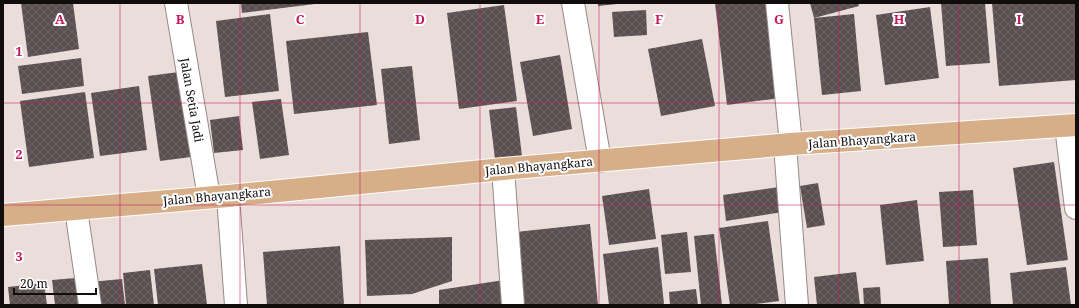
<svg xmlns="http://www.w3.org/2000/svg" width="1079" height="308" font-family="'Noto Serif',serif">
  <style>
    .building { fill: url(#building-cross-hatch) }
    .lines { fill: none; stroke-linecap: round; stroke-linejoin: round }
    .minor-casing { stroke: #968a87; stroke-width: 24 }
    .major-casing { stroke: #fff; stroke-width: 24 }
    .minor { stroke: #fff; stroke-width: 22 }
    .major { stroke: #d6ae88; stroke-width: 22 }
    .grid { fill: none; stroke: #c2185b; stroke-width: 1; stroke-opacity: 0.55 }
    .labels { text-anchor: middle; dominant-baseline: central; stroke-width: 4; stroke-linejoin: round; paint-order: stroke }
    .street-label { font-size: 12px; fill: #110d0c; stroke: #fff }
    .grid-label { font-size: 13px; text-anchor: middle; font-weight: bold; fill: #c2185b; stroke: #fff; stroke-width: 4; stroke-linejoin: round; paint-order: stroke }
  </style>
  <defs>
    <pattern id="building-cross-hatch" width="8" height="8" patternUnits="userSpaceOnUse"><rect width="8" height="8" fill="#5b5051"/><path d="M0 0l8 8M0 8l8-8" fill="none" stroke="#6e6465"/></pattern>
  </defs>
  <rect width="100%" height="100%" fill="#eaddda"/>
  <g class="building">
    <path d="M 21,3 L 73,3 L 79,49 L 28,57 Z"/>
    <path d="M 241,3 L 315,3 L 315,4 L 242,13 Z"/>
    <path d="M 598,3 L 617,3 L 617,4 L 598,6 Z"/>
    <path d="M 715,3 L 769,3 L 780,98 L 727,105 Z"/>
    <path d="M 810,3 L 858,3 L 859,6 L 814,18 Z"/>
    <path d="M 941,3 L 985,3 L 990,63 L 946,66 Z"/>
    <path d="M 992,3 L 1076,3 L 1076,80 L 999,86 Z"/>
    <path d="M 504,5 L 517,101 L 459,109 L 447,13 Z"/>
    <path d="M 930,7 L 939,78 L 885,85 L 876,15 Z"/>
    <path d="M 646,10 L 647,35 L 614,37 L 612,12 Z"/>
    <path d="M 270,14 L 279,91 L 225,97 L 216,21 Z"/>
    <path d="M 854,14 L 861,91 L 822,95 L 814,18 Z"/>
    <path d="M 368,32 L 377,105 L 294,114 L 286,41 Z"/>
    <path d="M 702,39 L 715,106 L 661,116 L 648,49 Z"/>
    <path d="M 560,55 L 572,129 L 533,136 L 520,62 Z"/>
    <path d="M 81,58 L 84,86 L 22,94 L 18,66 Z"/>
    <path d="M 412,66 L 420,140 L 389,144 L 381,69 Z"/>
    <path d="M 179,72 L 191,157 L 160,161 L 148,76 Z"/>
    <path d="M 139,86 L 147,150 L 100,156 L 91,93 Z"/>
    <path d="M 85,92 L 94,158 L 29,167 L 20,101 Z"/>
    <path d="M 281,99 L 289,155 L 260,159 L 252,102 Z"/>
    <path d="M 516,107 L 522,156 L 495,159 L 489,110 Z"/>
    <path d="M 239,116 L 243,150 L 214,153 L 210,120 Z"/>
    <path d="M 1054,162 L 1068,260 L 1027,265 L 1013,168 Z"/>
    <path d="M 818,183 L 825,225 L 807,228 L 800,186 Z"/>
    <path d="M 779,187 L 783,212 L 726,221 L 723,195 Z"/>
    <path d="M 649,189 L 656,239 L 609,245 L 602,196 Z"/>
    <path d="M 973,190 L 977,245 L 943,247 L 939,192 Z"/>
    <path d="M 917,200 L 924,261 L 886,265 L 880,205 Z"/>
    <path d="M 768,221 L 779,301 L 747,305 L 730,305 L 719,228 Z"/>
    <path d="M 590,224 L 598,305 L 524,305 L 516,232 Z"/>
    <path d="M 687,232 L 691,272 L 665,274 L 661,235 Z"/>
    <path d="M 714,234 L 722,305 L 701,305 L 694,236 Z"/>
    <path d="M 452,237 L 452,281 L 412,294 L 367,296 L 365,240 Z"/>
    <path d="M 340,246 L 344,305 L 267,305 L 263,252 Z"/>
    <path d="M 658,247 L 664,304 L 654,305 L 609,305 L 603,254 Z"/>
    <path d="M 988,258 L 991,305 L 949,305 L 946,261 Z"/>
    <path d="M 202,264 L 207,305 L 158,305 L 154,269 Z"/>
    <path d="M 1066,267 L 1071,305 L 1013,305 L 1010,273 Z"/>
    <path d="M 150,270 L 154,305 L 126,305 L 123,273 Z"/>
    <path d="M 856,272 L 860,305 L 817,305 L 814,277 Z"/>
    <path d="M 75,278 L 78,305 L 55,305 L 52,280 Z"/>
    <path d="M 122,279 L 125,305 L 92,305 L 90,282 Z"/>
    <path d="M 504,280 L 506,305 L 439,305 L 439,290 Z"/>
    <path d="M 44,283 L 47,305 L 10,305 L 8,287 Z"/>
    <path d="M 880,287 L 881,305 L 864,305 L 863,288 Z"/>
    <path d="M 696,289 L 698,305 L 670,305 L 669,292 Z"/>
  </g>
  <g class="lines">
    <defs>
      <g id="minor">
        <path d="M 176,3 L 209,197"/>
        <path d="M 573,3 L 600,161"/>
        <path d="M 777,3 L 791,144"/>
        <path d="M 1066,126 L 1076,208"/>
        <path d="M 785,145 L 797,305"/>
        <path d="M 503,169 L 513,305"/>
        <path d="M 228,196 L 236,305"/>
        <path d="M 76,209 L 90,305"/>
      </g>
      <path id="major" d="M 3,215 L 228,196 L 503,169 L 791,144 L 1076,125"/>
    </defs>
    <use href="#minor" class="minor-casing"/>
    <use href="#major" class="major-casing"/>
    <use href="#minor" class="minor"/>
    <use href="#major" class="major"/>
  </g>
  <path class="grid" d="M 120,3 L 120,305M 240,3 L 240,305M 360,3 L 360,305M 480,3 L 480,305M 599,3 L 599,305M 719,3 L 719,305M 839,3 L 839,305M 959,3 L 959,305M 3,103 L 1076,103M 3,205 L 1076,205"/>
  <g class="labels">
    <g class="street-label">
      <text transform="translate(192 100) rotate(80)">Jalan Setia Jadi</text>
      <text transform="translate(862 140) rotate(-4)">Jalan Bhayangkara</text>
      <text transform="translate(539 166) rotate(-5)">Jalan Bhayangkara</text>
      <text transform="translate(217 196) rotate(-5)">Jalan Bhayangkara</text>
    </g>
  </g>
  <g class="grid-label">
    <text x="60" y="24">A</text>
    <text x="180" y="24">B</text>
    <text x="300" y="24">C</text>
    <text x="420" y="24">D</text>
    <text x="540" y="24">E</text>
    <text x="659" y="24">F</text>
    <text x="779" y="24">G</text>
    <text x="899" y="24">H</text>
    <text x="1019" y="24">I</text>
    <text x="19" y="56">1</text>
    <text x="19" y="159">2</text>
    <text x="19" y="261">3</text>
  </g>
  <rect width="1079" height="308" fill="none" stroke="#110d0c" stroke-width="8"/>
  <path d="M14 288v6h82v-6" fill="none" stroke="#110d0c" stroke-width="2"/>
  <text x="20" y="288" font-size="12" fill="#110d0c" stroke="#ffffff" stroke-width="3" paint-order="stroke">20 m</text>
</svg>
